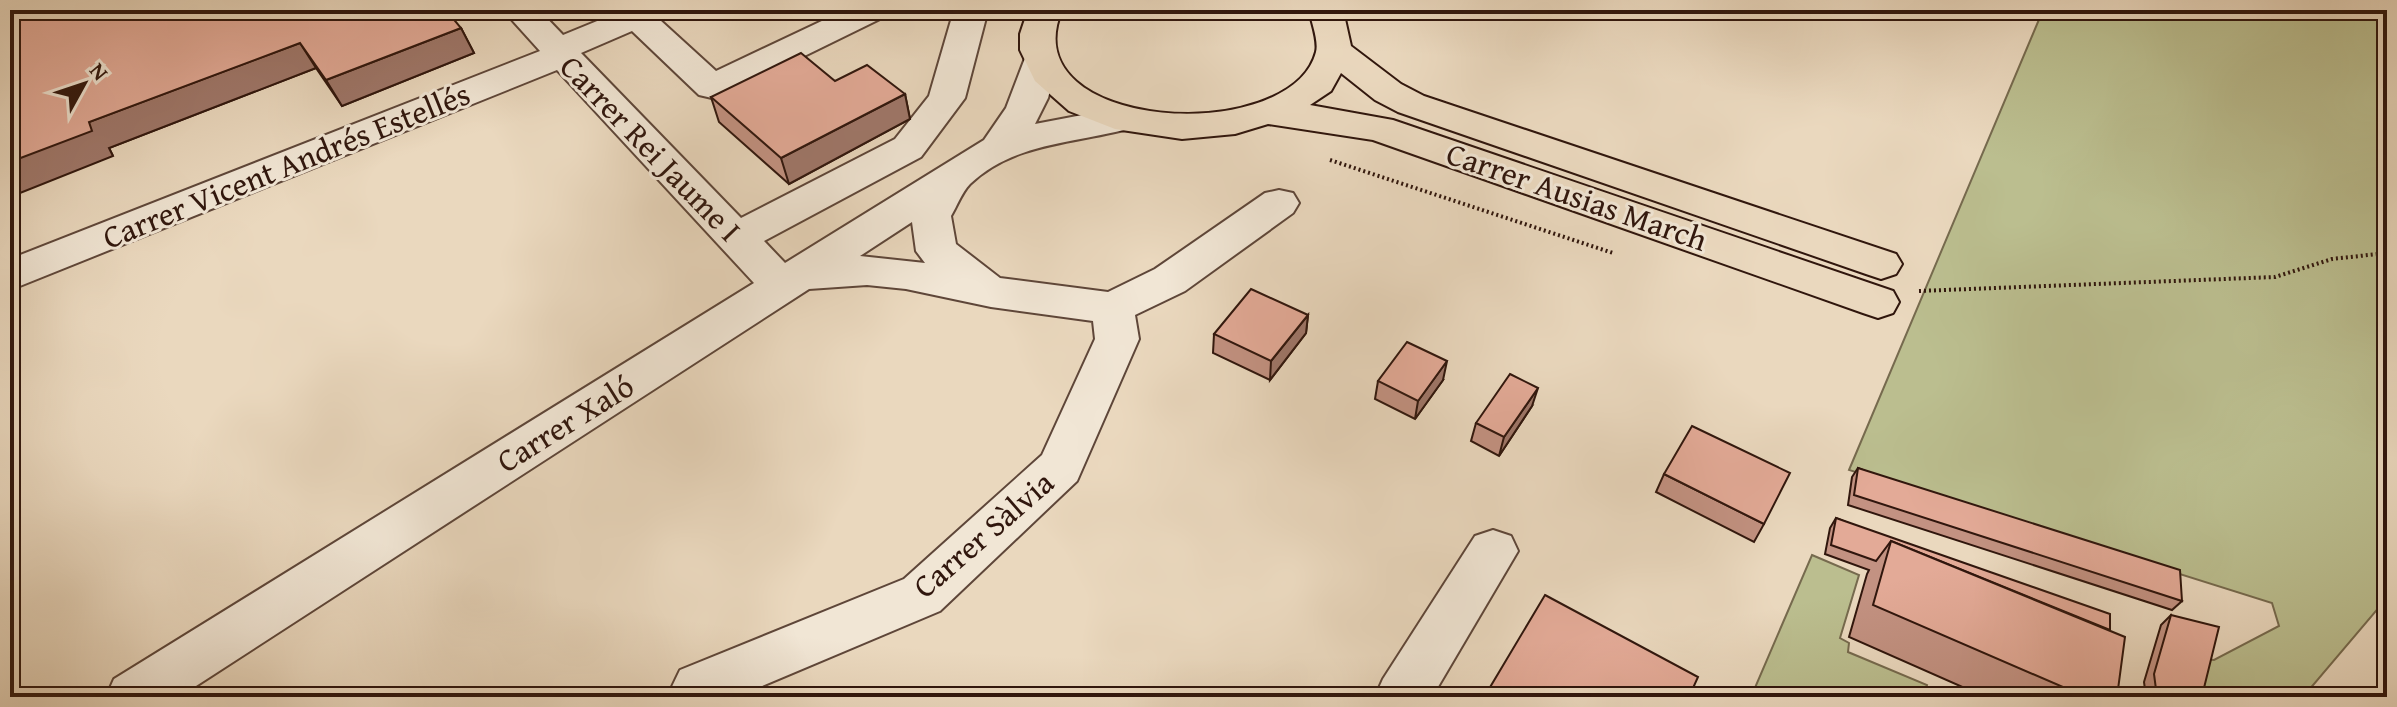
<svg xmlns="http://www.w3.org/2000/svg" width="2397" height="707" font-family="'Gentium Book Plus',serif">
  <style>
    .green { fill: #bbbe8f; stroke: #766a4e; stroke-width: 2 }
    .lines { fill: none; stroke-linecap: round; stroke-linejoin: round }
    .minor-casing { stroke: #5e4639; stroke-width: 4 }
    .major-casing { stroke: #30160d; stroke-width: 4 }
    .path { stroke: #30160d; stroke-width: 4; stroke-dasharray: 2 3; stroke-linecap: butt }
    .minor { fill: #f1e6d5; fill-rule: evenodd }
    .major { fill: #ead8be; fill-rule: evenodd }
    .wall { fill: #c39282; stroke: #30160d; stroke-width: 2 }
    .shaded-wall { fill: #9f776a; stroke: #30160d; stroke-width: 2 }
    .building { fill: #e3aa97; stroke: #30160d; stroke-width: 2 }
    .labels { text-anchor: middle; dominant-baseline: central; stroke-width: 6; stroke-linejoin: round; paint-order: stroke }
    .street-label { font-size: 32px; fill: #30160d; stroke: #f1e6d5 }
  </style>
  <rect width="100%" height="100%" fill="#ead8be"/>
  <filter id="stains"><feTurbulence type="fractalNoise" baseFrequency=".0025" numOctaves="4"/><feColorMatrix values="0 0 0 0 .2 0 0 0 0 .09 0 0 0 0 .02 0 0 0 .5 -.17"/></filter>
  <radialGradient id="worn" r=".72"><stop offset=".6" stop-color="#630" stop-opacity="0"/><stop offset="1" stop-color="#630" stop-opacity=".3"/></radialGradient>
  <g class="green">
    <path d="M 2043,10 L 2387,10 L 2387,598 L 2303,697 L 2193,697 L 2204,659 L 2214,660 L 2279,626 L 2272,603 L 1849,470 Z"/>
    <path d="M 1812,555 L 1859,575 L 1840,638 L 1849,643 L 1848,652 L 1927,685 L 1924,697 L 1751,697 Z"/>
  </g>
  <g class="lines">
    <defs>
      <g id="minor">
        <path d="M 503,10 L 539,10 L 563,35 L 624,10 L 649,10 L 716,71 L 845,10 L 889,10 L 884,17 L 725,95 L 712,98 L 699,95 L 632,31 L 581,53 L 741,218 L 895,139 L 929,96 L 954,10 L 988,10 L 965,98 L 921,157 L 764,241 L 785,263 L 984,140 L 1006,108 L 1027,53 L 1040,50 L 1053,53 L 1058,61 L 1048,98 L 1035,124 L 1119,108 L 1132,112 L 1138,120 L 1132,128 C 1077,143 1014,142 970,184 C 962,192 957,206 951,216 L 956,244 L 1000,278 L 1108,292 L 1155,269 L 1265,193 L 1279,190 L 1293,193 L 1299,203 L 1293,213 L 1185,291 L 1135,315 L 1139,339 L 1077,481 L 940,611 L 736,697 L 667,697 L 680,670 L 904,579 L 1042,455 L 1095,339 L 1093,321 L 991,307 L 906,289 L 867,285 L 809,289 L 179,697 L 106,697 L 114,679 L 754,283 L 557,70 L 10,290 L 10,259 L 540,51 ZM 912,222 L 916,251 L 925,263 L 860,256 Z"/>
        <path d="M 1493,530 L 1511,536 L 1518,551 L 1432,697 L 1375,697 L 1383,679 L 1475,536 Z"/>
      </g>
      <path id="major" d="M 1028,10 L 1062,10 C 1010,132 1291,147 1316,52 C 1319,41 1311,21 1309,10 L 1343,10 L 1351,46 L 1401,84 L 1424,96 L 1896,254 L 1902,264 L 1896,274 L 1881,279 L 1866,274 L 1398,112 L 1375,100 L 1341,73 L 1331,91 L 1310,105 L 1393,120 L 1893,291 L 1899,302 L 1893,313 L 1878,318 L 1863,313 L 1373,140 L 1268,124 L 1235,134 L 1182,139 L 1115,129 L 1069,111 L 1035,81 L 1020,50 L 1020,34 Z"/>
    </defs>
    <use href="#minor" class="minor-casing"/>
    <use href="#major" class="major-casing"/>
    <g class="path">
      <path d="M 1330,160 L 1613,253"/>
      <path d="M 1919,291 L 2275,277 L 2332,259 L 2387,253"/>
    </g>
    <use href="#minor" class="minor"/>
    <use href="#major" class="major"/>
  </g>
  <g class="wall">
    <path d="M 10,10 L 461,28 L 474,53 L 342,106 L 316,68 L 109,148 L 113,156 Z"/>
    <path d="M 835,81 L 905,94 L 910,119 L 789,184 L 719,122 L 711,97 Z"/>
    <path d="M 1308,315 L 1306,333 L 1270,380 L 1213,353 L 1214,334 Z"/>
    <path d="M 1443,380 L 1415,419 L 1375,399 L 1378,381 Z"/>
    <path d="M 1532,406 L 1499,456 L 1471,441 L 1476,423 Z"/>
    <path d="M 1858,468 L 2182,601 L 2172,610 L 1848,505 L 1852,477 Z"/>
    <path d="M 1664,474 L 1764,524 L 1754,542 L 1656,492 Z"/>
    <path d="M 1836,518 L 2110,630 L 2117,697 L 1985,697 L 1849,637 L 1867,574 L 1869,570 L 1825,554 L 1830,528 Z"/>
    <path d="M 2171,615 L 2203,692 L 2204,697 L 2146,697 L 2144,682 L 2161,625 Z"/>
    <path d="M 1489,689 L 1689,697 L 1486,697 Z"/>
  </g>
  <g class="shaded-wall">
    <path d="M 461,28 L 474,53 L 342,106 L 326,80 Z"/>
    <path d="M 300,43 L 316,68 L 109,148 L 113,156 L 10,197 L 10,162 L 89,122 Z"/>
    <path d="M 905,94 L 910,119 L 789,184 L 781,158 Z"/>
    <path d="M 1308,315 L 1306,333 L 1270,380 L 1271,361 Z"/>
    <path d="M 1447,361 L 1443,380 L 1415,419 L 1418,401 Z"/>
    <path d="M 1538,388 L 1532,406 L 1499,456 L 1504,437 Z"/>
  </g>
  <g class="building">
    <path d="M 10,10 L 446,10 L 461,28 L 326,80 L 300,43 L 89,122 L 92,131 L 10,162 Z"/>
    <path d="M 801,53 L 835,81 L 867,65 L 905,94 L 781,158 L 711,97 Z"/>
    <path d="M 1251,289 L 1308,315 L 1271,361 L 1214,334 Z"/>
    <path d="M 1407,342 L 1447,361 L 1418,401 L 1378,381 Z"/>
    <path d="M 1510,374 L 1538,388 L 1504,437 L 1476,423 Z"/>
    <path d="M 1692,426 L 1790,473 L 1764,524 L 1664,474 Z"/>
    <path d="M 1858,468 L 2180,570 L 2182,601 L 1854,495 Z"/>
    <path d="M 1836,518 L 2110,614 L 2110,630 L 1891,541 L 1876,561 L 1831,545 Z"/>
    <path d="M 1891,541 L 2125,637 L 2117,697 L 2086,697 L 1873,605 Z"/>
    <path d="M 1545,595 L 1698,677 L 1689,697 L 1503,697 L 1489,689 Z"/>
    <path d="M 2171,615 L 2219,627 L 2203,692 L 2204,697 L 2157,697 L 2154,674 Z"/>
  </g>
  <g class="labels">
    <g class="street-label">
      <text transform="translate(651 148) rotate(46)">Carrer Rei Jaume I</text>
      <text transform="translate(286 165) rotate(-22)">Carrer Vicent Andrés Estellés</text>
      <text transform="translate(1577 196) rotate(19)">Carrer Ausias March</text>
      <text transform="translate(565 423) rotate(-32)">Carrer Xaló</text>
      <text transform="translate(983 534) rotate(-41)">Carrer Sàlvia</text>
    </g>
  </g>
  <rect width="2397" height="707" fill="none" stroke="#ead8be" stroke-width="40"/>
  <rect x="12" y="12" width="2373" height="683" fill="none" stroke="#30160d" stroke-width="4"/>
  <rect x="20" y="20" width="2357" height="667" fill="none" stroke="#30160d" stroke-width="2"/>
  <g transform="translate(84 84) rotate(50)" stroke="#f1e6d5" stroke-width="6" paint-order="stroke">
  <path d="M0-6L14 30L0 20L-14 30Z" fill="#30160d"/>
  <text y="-12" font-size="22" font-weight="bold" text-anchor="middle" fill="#30160d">N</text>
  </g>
  <rect width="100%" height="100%" filter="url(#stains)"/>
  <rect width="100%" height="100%" fill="url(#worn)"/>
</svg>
